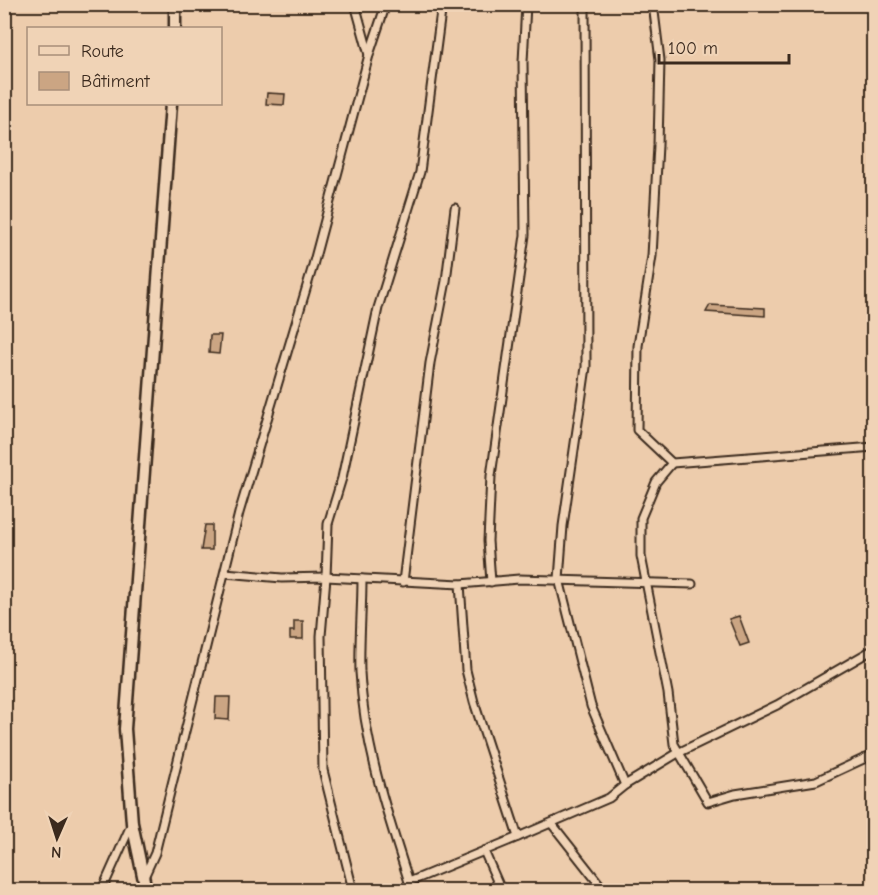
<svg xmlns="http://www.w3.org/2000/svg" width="878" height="895" font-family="'Comic Neue',sans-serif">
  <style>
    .building { fill: #cba583; stroke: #3b2a1e; stroke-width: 1.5 }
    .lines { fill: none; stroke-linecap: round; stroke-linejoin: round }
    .minor-casing { stroke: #3b2a1e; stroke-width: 11 }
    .secondary-casing { stroke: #3b2a1e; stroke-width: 15 }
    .minor { stroke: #f0d3b6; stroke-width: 7 }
    .secondary { stroke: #f0d3b6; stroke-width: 10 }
  </style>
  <rect width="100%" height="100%" fill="#edccac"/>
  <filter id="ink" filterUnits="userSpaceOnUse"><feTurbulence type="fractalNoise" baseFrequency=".0167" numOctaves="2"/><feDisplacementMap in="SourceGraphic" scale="12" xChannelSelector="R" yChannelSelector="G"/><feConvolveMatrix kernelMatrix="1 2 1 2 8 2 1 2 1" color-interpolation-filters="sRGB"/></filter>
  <g filter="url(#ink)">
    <g class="building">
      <path d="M 267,93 L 285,94 L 284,105 L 266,104 Z"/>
      <path d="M 710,305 L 765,308 L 765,316 L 706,312 Z"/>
      <path d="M 210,335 L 221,335 L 219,354 L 209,353 Z"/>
      <path d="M 205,525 L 212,525 L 212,550 L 201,550 Z"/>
      <path d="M 739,616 L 749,643 L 740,646 L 729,619 Z"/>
      <path d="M 294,621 L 303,621 L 303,639 L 290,639 L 290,631 L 294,631 Z"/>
      <path d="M 216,697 L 230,697 L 229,720 L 215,719 Z"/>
    </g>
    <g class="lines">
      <defs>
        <g id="minor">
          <path d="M 355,4 L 369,55"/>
          <path d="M 442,4 L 420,172 L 378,308 L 342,478 L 328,524 L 326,577 L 460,584 L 466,670 L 474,702 L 518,837 L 484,851"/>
          <path d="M 585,4 L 586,367 L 563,526 L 559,579 L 591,706 L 625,785"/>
          <path d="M 653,4 L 660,60 L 658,145 L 652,256 L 638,346 L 637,430 L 672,463 L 874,447"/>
          <path d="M 672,463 L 656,482 L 641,518 L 641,556 L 668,693 L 674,744 L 708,802 L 735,794 L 816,781 L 874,754"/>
          <path d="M 225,573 L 282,578 L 326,577 L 321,636 L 323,770 L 353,890"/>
          <path d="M 362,579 C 362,610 359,641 360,672 C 364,744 387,814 409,882"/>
          <path d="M 403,582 L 430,363 L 446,281 L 455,208"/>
          <path d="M 491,582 L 488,541 L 491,476 L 525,235 L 523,62 L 526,4"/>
          <path d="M 460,584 L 519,579 L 692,584"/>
          <path d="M 552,824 L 604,890"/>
          <path d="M 518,837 L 609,798 L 625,785 L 678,753 L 777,705 L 874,649"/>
          <path d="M 144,877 L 155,853 L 239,513 L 312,269 L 369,55 L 386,4"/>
          <path d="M 102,890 L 132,823"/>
          <path d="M 411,890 L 409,882 L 484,851 L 501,890"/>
          <path d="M 871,890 L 874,889"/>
        </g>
        <g id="secondary">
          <path d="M 175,28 L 175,4"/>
          <path d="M 146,890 L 132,823 L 125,729 L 171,104"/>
        </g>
      </defs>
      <use href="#minor" class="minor-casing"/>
      <use href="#secondary" class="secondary-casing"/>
      <use href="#minor" class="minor"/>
      <use href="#secondary" class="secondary"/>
    </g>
  </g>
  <rect width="878" height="895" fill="none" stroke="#f0d3b6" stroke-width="24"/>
  <rect x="12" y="12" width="854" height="871" fill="none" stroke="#3b2a1e" stroke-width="2" filter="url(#ink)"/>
  <rect x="27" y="27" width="195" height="78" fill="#f0d3b6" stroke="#a88f79" stroke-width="1.5"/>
  <rect x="39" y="46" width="30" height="9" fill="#f0d3b6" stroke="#a88f79" stroke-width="1.5"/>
  <text x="81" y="57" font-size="18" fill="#3b2a1e">Route</text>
  <rect x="39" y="72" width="30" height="18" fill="#cba583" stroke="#a88f79" stroke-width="1.5"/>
  <text x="81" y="87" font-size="18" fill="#3b2a1e">Bâtiment</text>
  <g transform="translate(57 838) rotate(183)" stroke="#f0d3b6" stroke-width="4.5" paint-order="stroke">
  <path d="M0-4.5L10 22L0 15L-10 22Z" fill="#3b2a1e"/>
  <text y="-9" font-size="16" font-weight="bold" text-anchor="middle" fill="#3b2a1e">N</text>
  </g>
  <path d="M659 54v9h130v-9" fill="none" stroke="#3b2a1e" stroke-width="3"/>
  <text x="668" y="54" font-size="18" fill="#3b2a1e" stroke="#f0d3b6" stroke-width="4.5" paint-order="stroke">100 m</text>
</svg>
